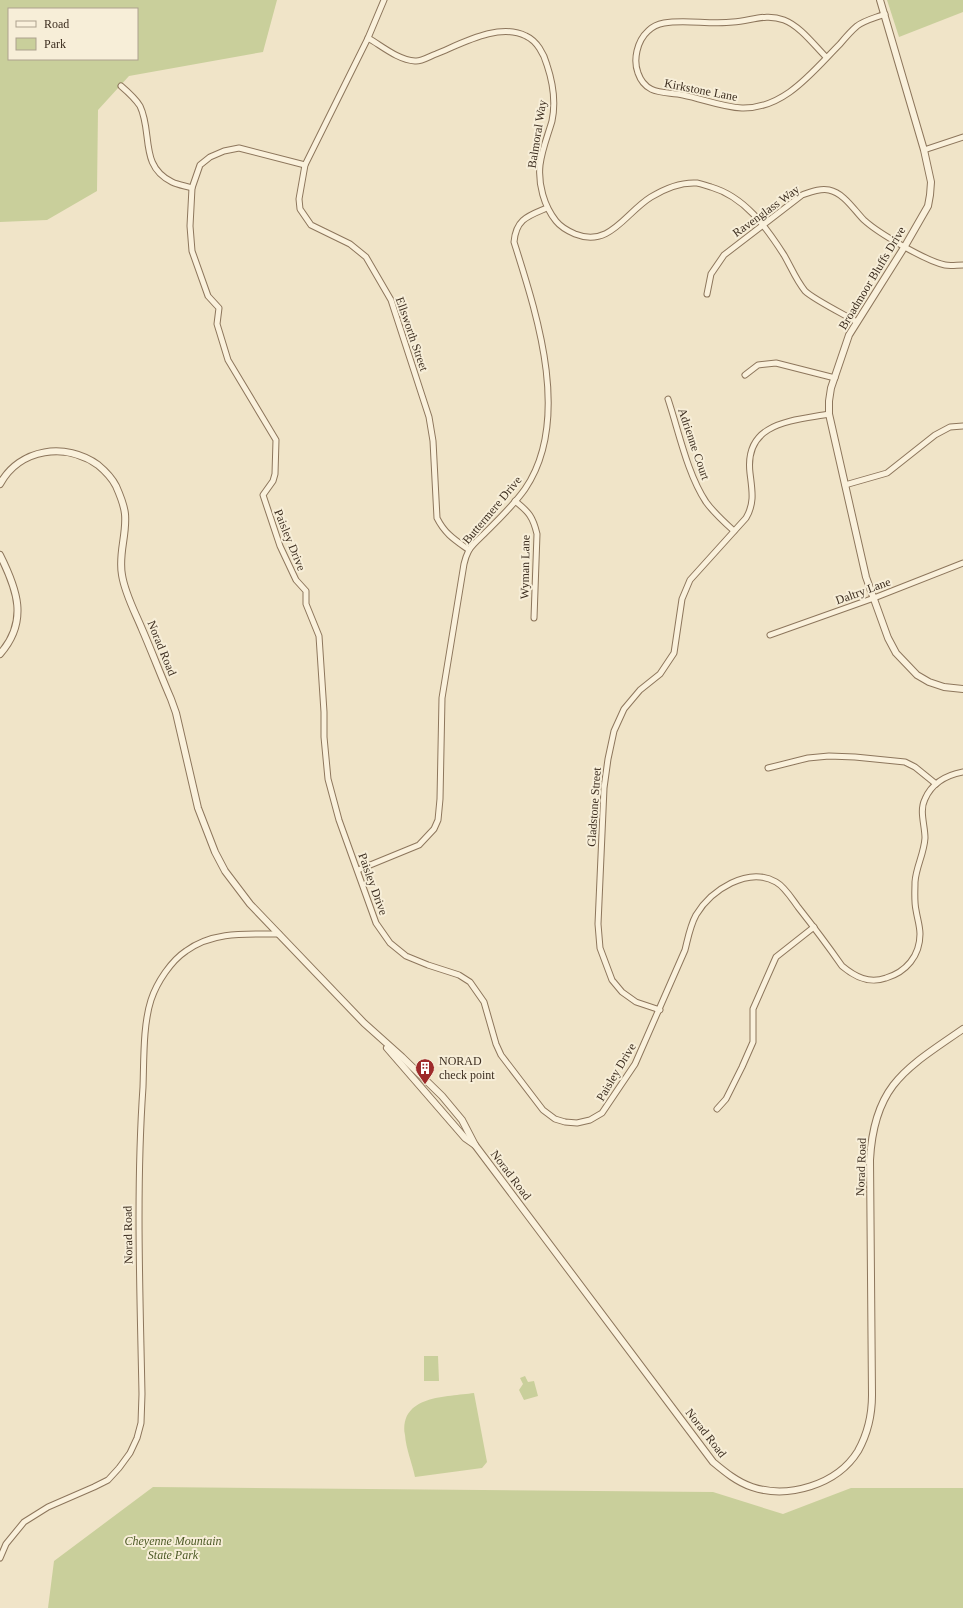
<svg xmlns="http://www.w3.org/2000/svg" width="963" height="1608" font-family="'Times New Roman',serif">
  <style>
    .green { fill: #c9cf9b; fill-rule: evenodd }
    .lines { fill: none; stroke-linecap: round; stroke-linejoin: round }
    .minor-casing { stroke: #8d765c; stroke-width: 7 }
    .tertiary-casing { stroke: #8d765c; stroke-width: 8 }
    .minor { stroke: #faf1dc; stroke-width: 5 }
    .tertiary { stroke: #faf1dc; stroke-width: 6 }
    .labels { text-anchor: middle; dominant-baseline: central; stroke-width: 4; stroke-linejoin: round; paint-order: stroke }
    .street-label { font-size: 12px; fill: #3d2e20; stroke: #f7eed8 }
    .poi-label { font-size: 12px; fill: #3d2e20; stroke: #f7eed8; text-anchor: start }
    .park-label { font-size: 12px; font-style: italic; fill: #4d5a26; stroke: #f7eed8 }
  </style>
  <rect width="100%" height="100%" fill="#f0e4c8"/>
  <g class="green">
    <path d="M 0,0 L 277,0 L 263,52 L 129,76 L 98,110 L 97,191 L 47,220 L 0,222 ZM 9,9 L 137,9 L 137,59 L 9,59 Z"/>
    <path d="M 887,0 L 963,0 L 963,12 L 899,37 Z"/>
    <path d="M 424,1356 L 438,1356 L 439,1381 L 424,1381 Z"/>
    <path d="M 525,1376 L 528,1382 L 534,1381 L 538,1396 L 524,1400 L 519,1390 L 523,1384 L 520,1378 Z"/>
    <path d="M 474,1393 L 487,1462 L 482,1468 L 415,1477 C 412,1463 406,1449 405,1435 C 399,1395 447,1397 474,1393 Z"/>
    <path d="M 153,1487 L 713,1492 L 783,1514 L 851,1488 L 963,1488 L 963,1608 L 48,1608 L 54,1561 Z"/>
  </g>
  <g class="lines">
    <defs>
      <g id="minor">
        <path d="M 384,0 L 368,38 L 305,165 L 299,199 L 300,209 L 311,225 L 350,244 L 366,257 L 391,300 L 429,417 L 433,441 L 437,518 C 445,534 455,540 469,550"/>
        <path d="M 368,38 C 382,46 398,60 415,61 C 421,62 430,56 436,54 C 461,44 499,22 526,36 C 537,41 544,54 547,65 C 553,83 556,102 552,121 C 548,135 542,149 540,165 C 538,184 544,206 556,221 C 560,226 568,231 575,234 C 610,248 625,213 651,197 C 664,189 681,182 697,183 C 702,184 707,186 711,187 C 745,197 766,227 784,255 C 791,267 796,280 805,291 C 813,299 845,315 857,322"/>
        <path d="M 826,57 C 814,45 800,26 784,20 C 766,13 751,21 733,22 C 710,25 686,19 664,23 C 658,24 652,27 648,31 C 637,41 633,60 638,73 C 646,96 665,91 683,95 C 703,99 722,107 742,108 C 785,109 813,71 840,44 C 845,38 851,31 857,26 C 865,20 875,18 885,14"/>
        <path d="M 121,86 C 128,92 135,98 140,106 C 153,133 139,166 172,182 C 178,185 186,186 192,188"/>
        <path d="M 924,150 L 963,137"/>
        <path d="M 305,165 L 239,148 L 224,151 L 210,157 L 200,165 L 192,188 L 190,226 L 192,251 L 208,296 L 219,308 L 217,324 L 228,360 L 276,440 L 275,474 L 273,481 L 263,495 L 280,546 L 296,580 L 306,591 L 306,604 L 319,636 L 324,712 L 324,737 L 328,779 L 339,820 L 376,923 L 390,943 L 406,956 L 428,965 L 459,975 L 470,982 L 484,1002 L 496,1044 L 501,1055 L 543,1110 L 555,1119 L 565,1122 L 577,1123 L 590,1120 L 602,1113 L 635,1064 L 685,950 C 688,938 690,926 696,915 C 711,890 748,866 776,882 C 785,887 792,899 798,907 C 813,926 828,946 842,966 C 855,977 869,984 886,978 C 906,972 920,956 920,934 C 920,926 917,917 916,910 C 914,901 915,891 915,882 C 916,867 924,854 925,838 C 925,825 919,811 925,799 C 932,783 947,775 963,772"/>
        <path d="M 707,294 L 711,274 L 724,255 L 802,195 C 811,192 820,188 829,190 C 844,193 854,210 864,220 C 878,233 926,261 945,265 C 950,266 957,265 963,265"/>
        <path d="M 745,375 L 758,365 L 776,363 L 835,378"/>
        <path d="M 668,399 C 679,432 687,473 706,502 C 714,513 724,522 734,531"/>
        <path d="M 845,485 L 887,473 L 935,435 L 950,427 L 963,426"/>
        <path d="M 515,501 C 529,512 533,517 537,534 L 534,618"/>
        <path d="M 770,635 L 874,598 L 963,563"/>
        <path d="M 768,768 L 808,758 L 829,756 L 855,757 L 905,762 L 915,767 L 936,784"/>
        <path d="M 358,870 L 419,845 L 434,829 L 438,820 L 440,799 L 442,698 L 464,564 C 465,559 467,554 469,550 C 473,544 479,539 484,534 C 498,520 513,506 525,489 C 572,420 537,315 514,242 C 516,219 528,216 547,208"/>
        <path d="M 660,1010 L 636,1002 L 622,992 L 612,980 L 600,948 L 598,924 L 604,788 L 608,759 L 614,731 L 624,709 L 640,690 L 660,674 L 674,653 L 682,599 L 690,580 L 746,518 C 755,503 752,490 750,473 C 744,422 792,421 829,414"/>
        <path d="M 717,1109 L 726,1099 L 742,1067 L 753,1042 L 753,1009 L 776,957 L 814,927"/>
        <path d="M 0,1558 L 6,1544 L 24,1522 L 48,1507 L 94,1487 L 108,1480 L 119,1468 L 130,1453 L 137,1438 L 141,1423 L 142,1394 C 140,1292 136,1189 143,1087 C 144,1059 143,1025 151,1000 C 157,982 171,961 186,951 C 213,931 247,934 279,934"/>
      </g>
      <g id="tertiary">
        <path d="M 880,0 L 924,150 L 931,182 L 930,195 L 928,206 L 905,246 L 849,335 L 831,388 L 829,401 L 829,414 L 866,577 L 888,638 L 896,653 L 917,675 L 929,682 L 944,687 L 963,689"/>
        <path d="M 0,484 C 20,448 66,442 98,465 C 104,470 112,478 116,486 C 120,495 124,504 125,514 C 127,535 118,554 122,575 C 125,594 135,612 142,629 C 152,652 161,676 171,699 L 176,713 L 198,808 L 215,852 L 225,871 L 250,904 L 364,1023 L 402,1057 L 442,1096 L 462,1120 L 475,1145 L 713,1462 C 725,1472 737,1482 752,1487 C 788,1499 837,1485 858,1451 C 868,1433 872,1415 872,1395 L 870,1160 C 874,1084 907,1068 963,1029"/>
        <path d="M 0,555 C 17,589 29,621 0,654"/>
        <path d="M 387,1048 L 465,1138 L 475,1145"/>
      </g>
    </defs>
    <use href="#minor" class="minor-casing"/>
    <use href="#tertiary" class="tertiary-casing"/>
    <use href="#minor" class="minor"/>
    <use href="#tertiary" class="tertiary"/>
  </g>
  <defs>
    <symbol id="building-pin" viewBox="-11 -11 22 30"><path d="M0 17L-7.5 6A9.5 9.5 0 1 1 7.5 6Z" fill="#9e2a2b" stroke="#f7eed8"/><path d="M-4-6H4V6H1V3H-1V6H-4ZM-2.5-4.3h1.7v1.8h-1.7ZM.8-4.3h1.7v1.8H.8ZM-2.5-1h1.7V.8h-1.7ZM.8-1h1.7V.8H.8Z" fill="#fff"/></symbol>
  </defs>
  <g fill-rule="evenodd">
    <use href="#building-pin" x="414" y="1057" width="22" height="30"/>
  </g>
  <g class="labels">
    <g class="street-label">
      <text transform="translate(701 90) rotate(11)">Kirkstone Lane</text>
      <text transform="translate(537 134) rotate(-81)">Balmoral Way</text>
      <text transform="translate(766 211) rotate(-36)">Ravenglass Way</text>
      <text transform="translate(872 278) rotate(-59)">Broadmoor Bluffs Drive</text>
      <text transform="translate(412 334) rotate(71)">Ellsworth Street</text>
      <text transform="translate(694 444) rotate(71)">Adrienne Court</text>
      <text transform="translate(492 510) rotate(-50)">Buttermere Drive</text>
      <text transform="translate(290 540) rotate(68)">Paisley Drive</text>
      <text transform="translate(525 567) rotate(-89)">Wyman Lane</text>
      <text transform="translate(863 591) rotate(-20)">Daltry Lane</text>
      <text transform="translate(162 648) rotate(68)">Norad Road</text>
      <text transform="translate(594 807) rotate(-86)">Gladstone Street</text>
      <text transform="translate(373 884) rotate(70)">Paisley Drive</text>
      <text transform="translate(616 1072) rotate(-59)">Paisley Drive</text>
      <text transform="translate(861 1167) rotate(-88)">Norad Road</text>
      <text transform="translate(511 1175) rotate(53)">Norad Road</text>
      <text transform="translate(128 1235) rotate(-91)">Norad Road</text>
      <text transform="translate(706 1433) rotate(52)">Norad Road</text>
    </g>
    <g class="poi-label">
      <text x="439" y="1061">NORAD<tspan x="439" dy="14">check point</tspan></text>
    </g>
    <g class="park-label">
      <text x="173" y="1541">Cheyenne Mountain<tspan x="173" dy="14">State Park</tspan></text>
    </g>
  </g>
  <rect x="8" y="8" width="130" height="52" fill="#f7eed8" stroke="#ada18e"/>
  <rect x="16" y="21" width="20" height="6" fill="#faf1dc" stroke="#ada18e"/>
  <text x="44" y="28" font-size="12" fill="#3d2e20">Road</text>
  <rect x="16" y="38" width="20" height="12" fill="#c9cf9b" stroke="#ada18e"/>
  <text x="44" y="48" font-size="12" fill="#3d2e20">Park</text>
</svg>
